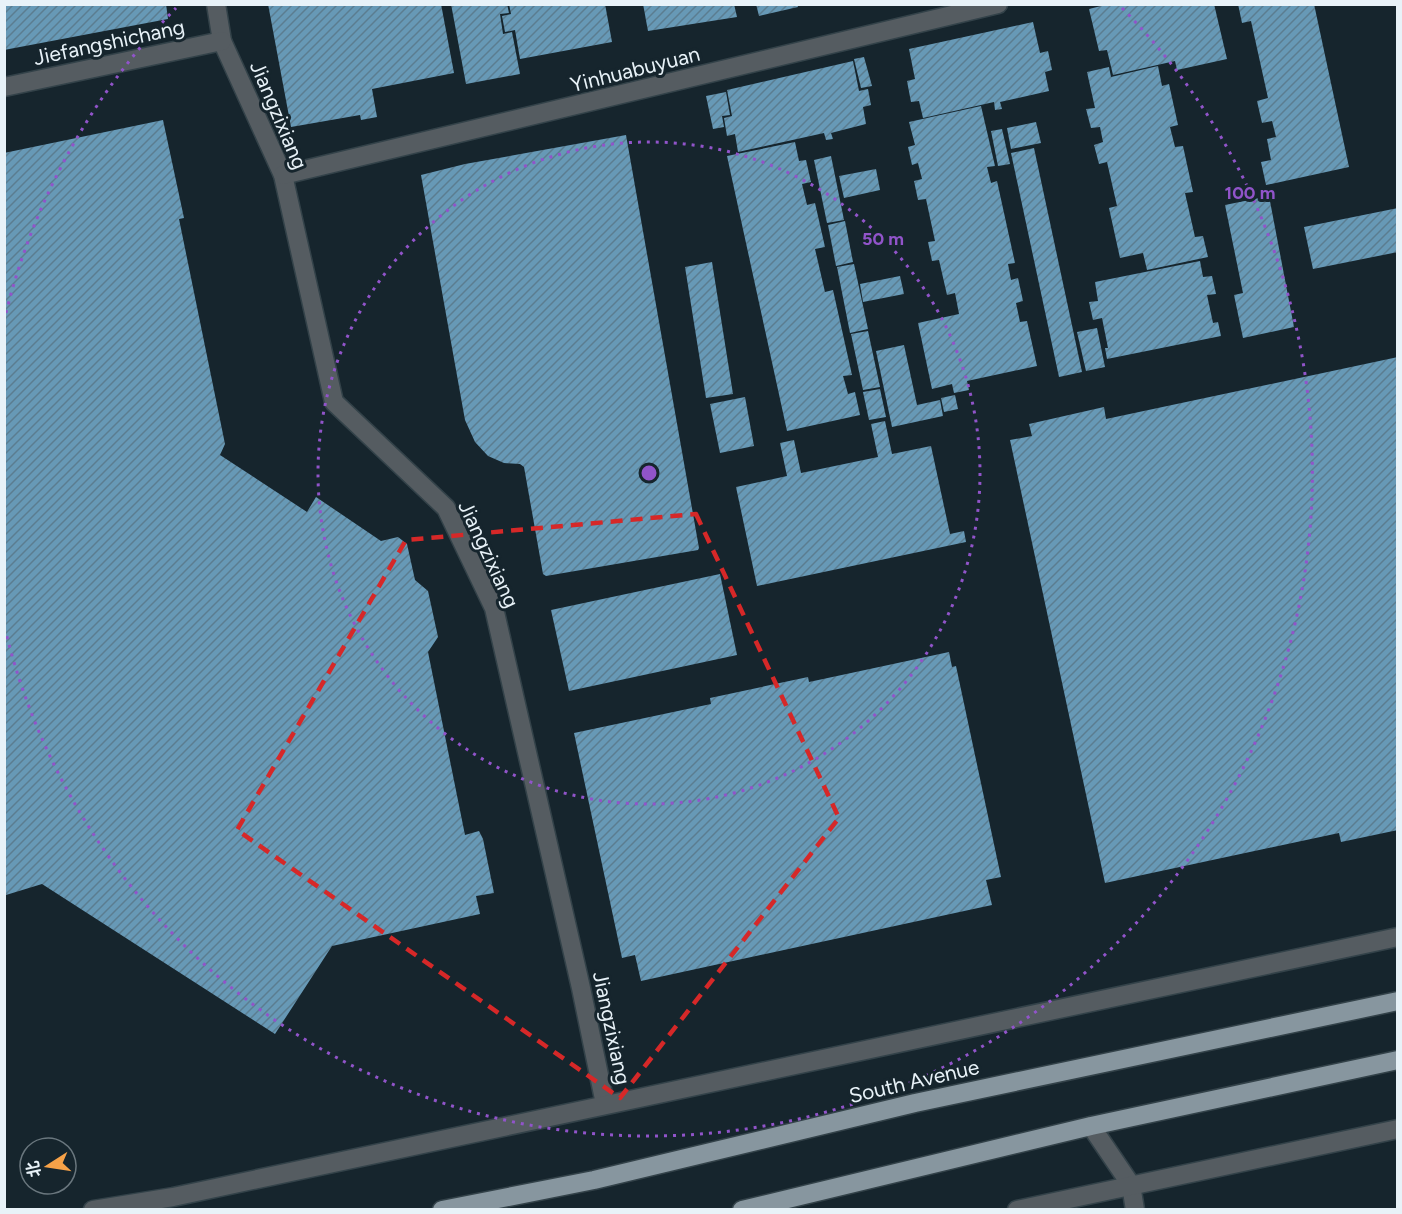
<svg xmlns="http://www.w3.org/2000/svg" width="1402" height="1214" font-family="Figtree,'Noto Sans SC',sans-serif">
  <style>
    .building { fill: url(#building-hatch) }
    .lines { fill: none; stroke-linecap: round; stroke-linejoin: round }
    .minor-casing { stroke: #334249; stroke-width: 21 }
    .major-casing { stroke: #334249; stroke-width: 21 }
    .minor { stroke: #555c61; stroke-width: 18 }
    .major { stroke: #87969f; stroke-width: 18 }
    .marked { fill: none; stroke: #d62828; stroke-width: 4.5; stroke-dasharray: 12 8; stroke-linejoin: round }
    .ring { fill: none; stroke: #9154ca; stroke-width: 3; stroke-dasharray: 3 6 }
    .labels { text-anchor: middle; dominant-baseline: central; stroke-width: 6; stroke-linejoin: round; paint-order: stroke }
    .street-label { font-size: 21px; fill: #e8f2f8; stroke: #16252d }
    .centre { fill: #9154ca; stroke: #16252d; stroke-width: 3 }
    .ring-label { font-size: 18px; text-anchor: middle; font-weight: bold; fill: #9154ca; stroke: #16252d; stroke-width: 6; stroke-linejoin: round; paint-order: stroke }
  </style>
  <defs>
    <pattern id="building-hatch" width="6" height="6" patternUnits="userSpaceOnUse" patternTransform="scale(1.5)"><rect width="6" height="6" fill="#6799b6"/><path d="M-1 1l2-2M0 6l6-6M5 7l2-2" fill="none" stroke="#5b7d90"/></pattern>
  </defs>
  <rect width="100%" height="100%" fill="#16252d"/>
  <g class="building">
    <path d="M 4,4 L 166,4 L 168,19 L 4,50 Z"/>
    <path d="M 268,4 L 441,4 L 454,73 L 372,89 L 377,117 L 361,120 L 360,115 L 291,127 Z"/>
    <path d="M 451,4 L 507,4 L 509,13 L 500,14 L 503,34 L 512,32 L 520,74 L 466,84 Z"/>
    <path d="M 509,4 L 605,4 L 612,42 L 520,59 L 515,30 L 505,32 L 502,16 L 511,14 Z"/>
    <path d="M 643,4 L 734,4 L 737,17 L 648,31 Z"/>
    <path d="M 756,4 L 797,4 L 798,7 L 759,16 Z"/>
    <path d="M 1109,4 L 1214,4 L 1227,59 L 1177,70 L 1175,61 L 1113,75 L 1107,50 L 1099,51 L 1089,9 Z"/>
    <path d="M 1238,4 L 1314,4 L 1349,167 L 1266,185 L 1261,162 L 1271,160 L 1267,139 L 1276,137 L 1272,121 L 1262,123 L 1257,101 L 1268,98 L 1251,21 L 1242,23 Z"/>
    <path d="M 1033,22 L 1040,53 L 1048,51 L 1052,70 L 1045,72 L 1049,91 L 1000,102 L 1002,109 L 995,110 L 994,102 L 923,118 L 919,101 L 911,102 L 907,81 L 915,79 L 909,49 Z"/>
    <path d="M 864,57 L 872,86 L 861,88 L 854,59 Z"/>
    <path d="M 853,61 L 859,91 L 868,89 L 871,105 L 863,107 L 866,124 L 831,133 L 833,139 L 826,140 L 824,133 L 738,152 L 735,134 L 727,136 L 724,118 L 732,116 L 727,90 Z"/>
    <path d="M 1158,66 L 1162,86 L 1169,84 L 1178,125 L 1170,127 L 1175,147 L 1183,146 L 1193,192 L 1185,193 L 1195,237 L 1203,236 L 1208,257 L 1147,270 L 1143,253 L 1120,258 L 1109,208 L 1117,206 L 1107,162 L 1099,164 L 1094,145 L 1103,142 L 1100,127 L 1091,128 L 1086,109 L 1095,108 L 1087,72 L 1109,67 L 1111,77 Z"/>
    <path d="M 726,92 L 730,115 L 722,116 L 724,127 L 713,129 L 706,96 Z"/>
    <path d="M 981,106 L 995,166 L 987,167 L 991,183 L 997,181 L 1015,263 L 1008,264 L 1011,280 L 1018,278 L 1023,301 L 1016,303 L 1020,322 L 1027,321 L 1037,366 L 967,381 L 969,390 L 954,393 L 952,384 L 932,389 L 918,323 L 959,314 L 955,293 L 947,295 L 939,260 L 932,261 L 928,242 L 935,241 L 926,199 L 918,200 L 914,181 L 922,179 L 918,163 L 912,165 L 908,147 L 915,145 L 909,122 Z"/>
    <path d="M 163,120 L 184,218 L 179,219 L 225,444 L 220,455 L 307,512 L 316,497 L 381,541 L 398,537 L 407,544 L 415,580 L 428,591 L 438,637 L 428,652 L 465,835 L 479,831 L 483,839 L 494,893 L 476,896 L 480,914 L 332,946 L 275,1034 L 42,884 L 6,895 L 4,894 L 4,153 Z"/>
    <path d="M 1036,122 L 1041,143 L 1011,149 L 1007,128 Z"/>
    <path d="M 1002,129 L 1010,164 L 998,166 L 991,131 Z"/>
    <path d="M 626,135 L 699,548 L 698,550 L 546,576 L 543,574 L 524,467 L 520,464 L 504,463 L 488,456 L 475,442 L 465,420 L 421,175 L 465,164 Z"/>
    <path d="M 795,142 L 799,161 L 806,160 L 811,182 L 802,184 L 807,205 L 815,203 L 825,247 L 815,249 L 825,292 L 833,290 L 852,375 L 843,376 L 845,383 L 848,394 L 855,392 L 860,415 L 787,431 L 727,156 Z"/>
    <path d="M 1034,148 L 1082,372 L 1059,377 L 1011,153 Z"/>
    <path d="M 831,156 L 844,220 L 827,223 L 814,160 Z"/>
    <path d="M 876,169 L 880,190 L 844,198 L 839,176 Z"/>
    <path d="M 1269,196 L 1294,327 L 1243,338 L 1234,295 L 1243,293 L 1225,205 Z"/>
    <path d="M 1398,208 L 1398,252 L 1313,269 L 1304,227 Z"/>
    <path d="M 845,221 L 853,262 L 836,266 L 828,225 Z"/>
    <path d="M 1200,261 L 1203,277 L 1212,276 L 1216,294 L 1207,295 L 1213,323 L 1218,322 L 1221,336 L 1107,359 L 1105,348 L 1108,348 L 1102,318 L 1093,320 L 1089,302 L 1098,301 L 1095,282 Z"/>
    <path d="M 712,262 L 733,394 L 706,398 L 685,267 Z"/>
    <path d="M 854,264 L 868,329 L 850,333 L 837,267 Z"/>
    <path d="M 900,276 L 904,294 L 863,302 L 860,284 Z"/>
    <path d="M 1097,328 L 1105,367 L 1086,371 L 1077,332 Z"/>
    <path d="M 868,331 L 880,387 L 863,390 L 851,334 Z"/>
    <path d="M 904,345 L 917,405 L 940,400 L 943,416 L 892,427 L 876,351 Z"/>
    <path d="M 1398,357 L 1398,830 L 1341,842 L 1339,833 L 1105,883 L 1010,440 L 1032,436 L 1029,424 L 1104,407 L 1106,419 Z"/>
    <path d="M 880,389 L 886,417 L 869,420 L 863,392 Z"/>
    <path d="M 955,395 L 958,409 L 944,412 L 941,398 Z"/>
    <path d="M 745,397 L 754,446 L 720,453 L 710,404 Z"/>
    <path d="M 885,421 L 892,454 L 931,446 L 950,534 L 964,531 L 966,542 L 757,586 L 736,487 L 787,476 L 780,443 L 794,440 L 801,473 L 878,457 L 871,424 Z"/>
    <path d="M 720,574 L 737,655 L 569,691 L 551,610 Z"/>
    <path d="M 949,652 L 952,667 L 956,666 L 1001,877 L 986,880 L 992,905 L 641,981 L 635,955 L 622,958 L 574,733 L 711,704 L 710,698 L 808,677 L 809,682 Z"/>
  </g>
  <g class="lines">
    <defs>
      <g id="minor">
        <path d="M 216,4 L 222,41 L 283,175 L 334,402 L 446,508 L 494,608 L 581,988 L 605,1104"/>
        <path d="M 4,87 L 222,41"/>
        <path d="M 283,175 L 998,4"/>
        <path d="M 1091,1126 L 1131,1185 L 1135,1210"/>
        <path d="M 93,1210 L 173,1197 L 1398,937"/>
        <path d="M 1017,1210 L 1398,1129"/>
      </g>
      <g id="major">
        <path d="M 442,1210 L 594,1180 L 915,1103 L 1398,1001"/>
        <path d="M 742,1210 L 1091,1126 L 1398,1060"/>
      </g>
    </defs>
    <use href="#minor" class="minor-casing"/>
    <use href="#major" class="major-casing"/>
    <use href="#minor" class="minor"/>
    <use href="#major" class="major"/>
  </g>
  <path class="marked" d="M 696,514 L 839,818 L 620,1098 L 237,830 L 406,540 Z"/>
  <g class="ring">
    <circle cx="649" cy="473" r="331"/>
    <path d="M6 313A663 663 0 0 1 176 8M1122 8A663 663 0 1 1 6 633"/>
  </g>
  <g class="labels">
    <g class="street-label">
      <text transform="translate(109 42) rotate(-12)">Jiefangshichang</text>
      <text transform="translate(635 69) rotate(-14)">Yinhuabuyuan</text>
      <text transform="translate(279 115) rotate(67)">Jiangzixiang</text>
      <text transform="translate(489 554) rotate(65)">Jiangzixiang</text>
      <text transform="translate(612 1028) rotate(78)">Jiangzixiang</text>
      <text transform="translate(914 1081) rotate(-13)">South Avenue</text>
    </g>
  </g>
  <circle cx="649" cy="473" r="9" class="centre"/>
  <g class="ring-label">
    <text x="1250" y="199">100 m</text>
    <text x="883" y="245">50 m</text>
  </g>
  <rect width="1402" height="1214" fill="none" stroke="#e8f2f8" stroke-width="12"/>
  <g transform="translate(48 1166) rotate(258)"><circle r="28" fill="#16252d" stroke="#6a777e" stroke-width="1.5"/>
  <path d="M0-4.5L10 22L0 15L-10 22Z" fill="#f7a248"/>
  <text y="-9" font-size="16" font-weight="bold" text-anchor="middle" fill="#e8f2f8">北</text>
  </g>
</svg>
